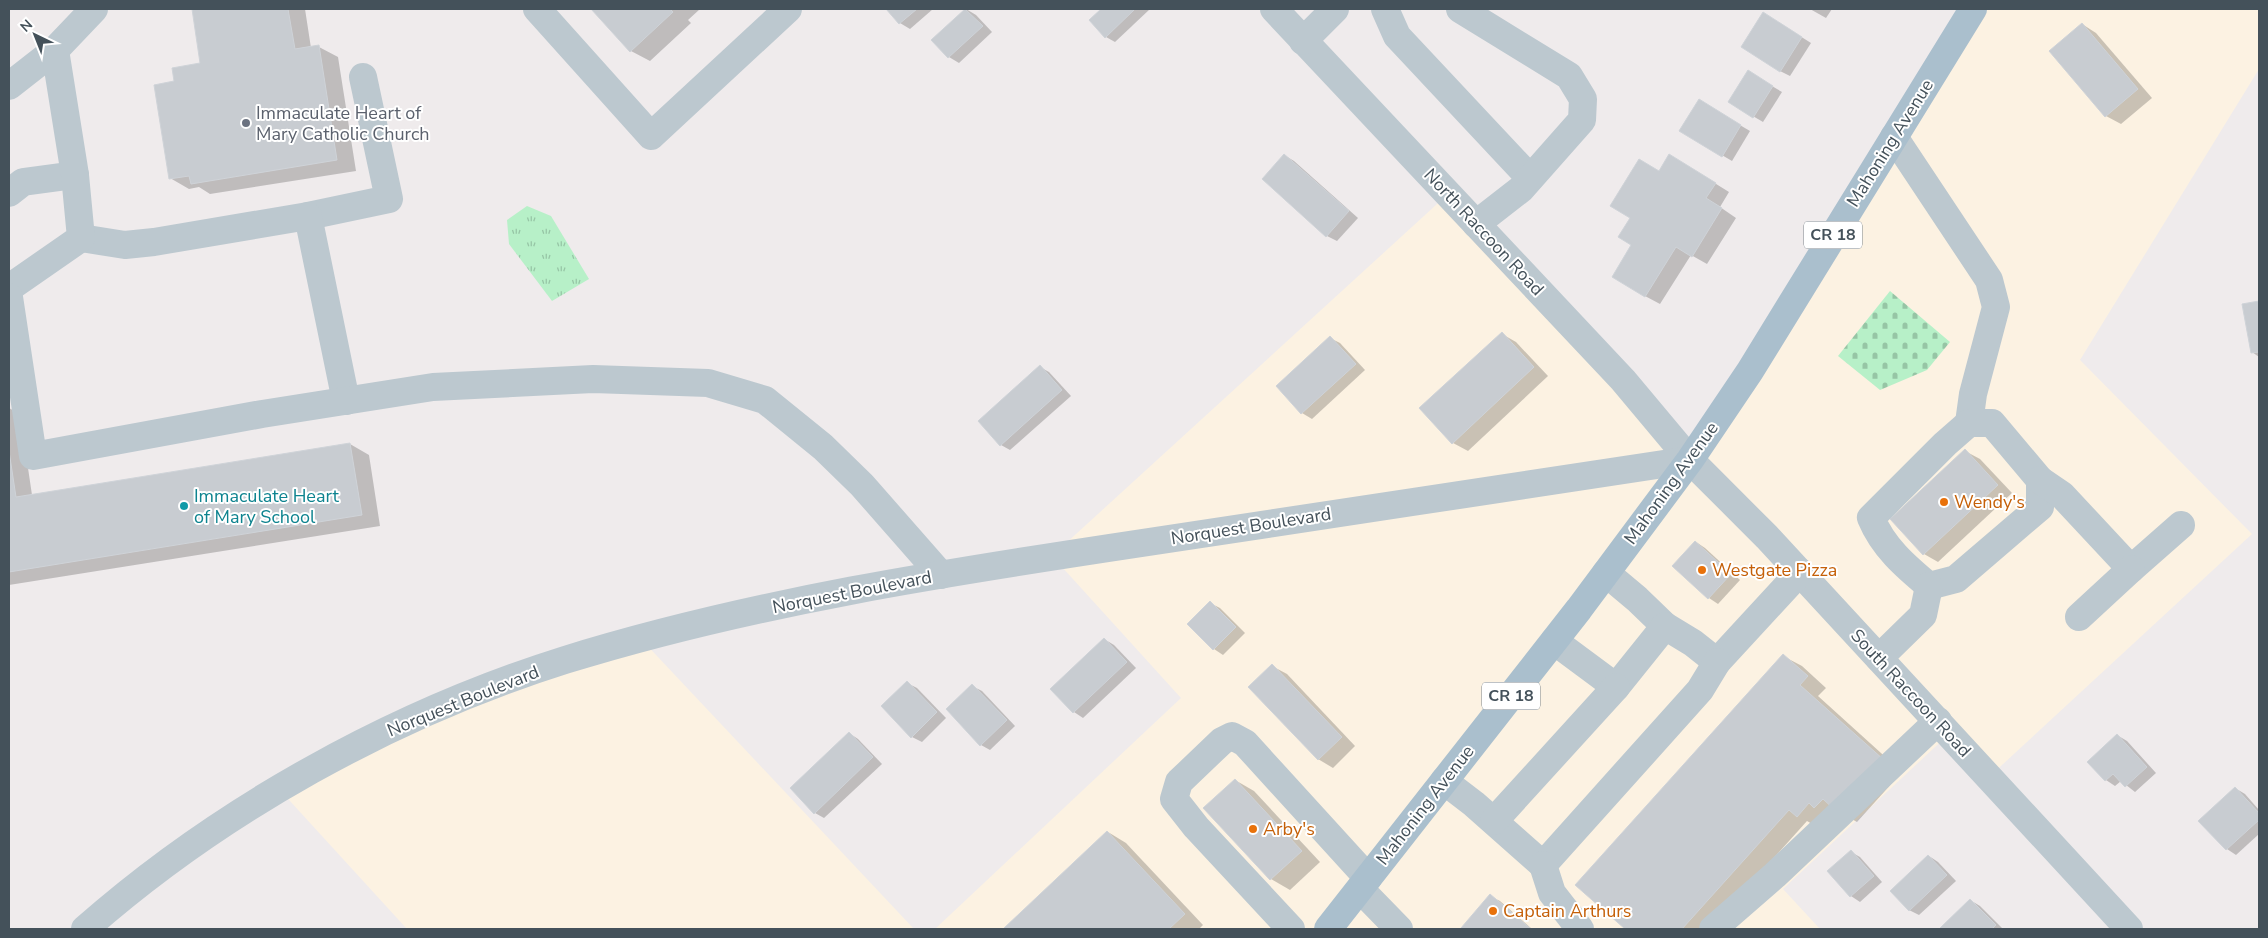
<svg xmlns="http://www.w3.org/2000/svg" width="2268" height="938" font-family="'Nunito Sans',sans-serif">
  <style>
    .commercial { fill: #fcf2e2 }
    .cemetery { fill: url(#cemetery-stones) }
    .park { fill: url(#park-tufts) }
    .shadow { fill: #0003 }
    .building { fill: #c8ccd1; stroke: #cfd3d8 }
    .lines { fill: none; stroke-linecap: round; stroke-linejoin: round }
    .minor { stroke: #bcc8cf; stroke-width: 28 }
    .major { stroke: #aabfcd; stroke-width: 28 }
    .worship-dot { fill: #6b7280; stroke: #fff; stroke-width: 2 }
    .food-dot { fill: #e8710a; stroke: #fff; stroke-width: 2 }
    .culture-dot { fill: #0f9aa8; stroke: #fff; stroke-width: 2 }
    .labels { text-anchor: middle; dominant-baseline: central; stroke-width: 4; stroke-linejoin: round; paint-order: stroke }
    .shield { fill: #fff; stroke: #7c858c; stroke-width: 1 }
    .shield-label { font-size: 16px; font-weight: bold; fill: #44515a }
    .worship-label { font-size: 18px; fill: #5b616d; stroke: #fff; text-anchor: start }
    .street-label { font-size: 18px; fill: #44515a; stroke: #fff }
    .culture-label { font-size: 18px; fill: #0d838f; stroke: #fff; text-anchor: start }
    .food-label { font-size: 18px; fill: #c56008; stroke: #fff; text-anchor: start }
  </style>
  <defs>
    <pattern id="cemetery-stones" width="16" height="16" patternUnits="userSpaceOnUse" patternTransform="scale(1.25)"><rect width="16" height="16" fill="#b7f0c8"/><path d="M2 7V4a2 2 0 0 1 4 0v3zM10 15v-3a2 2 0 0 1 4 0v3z" fill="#96c5a5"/></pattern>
    <pattern id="park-tufts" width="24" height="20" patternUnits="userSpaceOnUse" patternTransform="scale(1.25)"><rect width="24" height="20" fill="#b7f0c8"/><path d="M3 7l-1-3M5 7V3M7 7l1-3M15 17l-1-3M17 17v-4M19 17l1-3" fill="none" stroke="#96c5a5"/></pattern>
  </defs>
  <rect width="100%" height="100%" fill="#efebec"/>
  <g class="commercial">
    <path d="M 1973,9 L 2259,9 L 2259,69 L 2080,360 L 2252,534 L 1989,777 L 1949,734 L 1783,889 L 1820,929 L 935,929 L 1181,698 L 1052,556 L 1448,194 L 1690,460 Z"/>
    <path d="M 641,639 L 914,929 L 407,929 L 279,789 L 375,737 Z"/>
  </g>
  <path class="cemetery" d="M 1890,291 L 1950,342 L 1927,370 L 1880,390 L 1838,356 Z"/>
  <path class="park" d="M 527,206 L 551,216 L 589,279 L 552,301 L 509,244 L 507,220 Z"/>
  <g class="shadow">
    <path d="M 193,9 L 305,9 L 311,48 L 319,47 L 338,57 L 356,171 L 210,194 L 199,187 L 189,189 L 170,178 L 176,82 L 202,64 Z"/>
    <path d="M 592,9 L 700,9 L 688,20 L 691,23 L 650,61 L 631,51 Z"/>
    <path d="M 888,9 L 933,9 L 910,29 L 900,23 Z"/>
    <path d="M 966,9 L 976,15 L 992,32 L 959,63 L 949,57 L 933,40 Z"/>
    <path d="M 1103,9 L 1150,9 L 1115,42 L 1106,37 L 1091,21 Z"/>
    <path d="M 1810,9 L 1832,9 L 1826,18 Z"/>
    <path d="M 1773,19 L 1811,43 L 1790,76 L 1780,71 Z"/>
    <path d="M 2082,24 L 2096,33 L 2152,98 L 2121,124 L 2106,116 L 2051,51 Z"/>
    <path d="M 1748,72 L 1782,92 L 1763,122 L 1729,102 Z"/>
    <path d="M 1699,101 L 1750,131 L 1732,161 L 1681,131 Z"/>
    <path d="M 1284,155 L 1294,161 L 1358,218 L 1337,241 L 1327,236 Z"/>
    <path d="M 1684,164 L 1729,192 L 1720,207 L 1736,218 L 1707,264 L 1691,255 L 1660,304 L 1645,296 L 1633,245 L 1660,172 Z"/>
    <path d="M 2259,302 L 2259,357 L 2252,352 L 2244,305 Z"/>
    <path d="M 1502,334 L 1516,342 L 1548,376 L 1468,451 L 1453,443 Z"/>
    <path d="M 1330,338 L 1340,343 L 1365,370 L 1312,419 L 1302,413 L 1277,386 Z"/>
    <path d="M 1040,367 L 1049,372 L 1071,396 L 1010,450 L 1001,445 Z"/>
    <path d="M 9,408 L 20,414 L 32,495 L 350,444 L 369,455 L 380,526 L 9,585 Z"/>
    <path d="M 1965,451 L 1980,459 L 2012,493 L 1938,562 L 1924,554 Z"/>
    <path d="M 1696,542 L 1705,548 L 1740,580 L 1718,604 L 1709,598 Z"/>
    <path d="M 1210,603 L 1220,608 L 1245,633 L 1223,655 L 1214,649 L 1189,624 Z"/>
    <path d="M 1104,639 L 1114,645 L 1136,668 L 1083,718 L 1074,712 Z"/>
    <path d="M 1783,656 L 1802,666 L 1826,688 L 1818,696 L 1902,772 L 1857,822 L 1839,812 L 1817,827 L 1807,821 L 1710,929 L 1627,929 L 1577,885 Z"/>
    <path d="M 1272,666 L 1287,674 L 1355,746 L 1333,768 L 1318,759 Z"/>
    <path d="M 907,683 L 917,688 L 946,718 L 922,742 L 912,737 Z"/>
    <path d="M 972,686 L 982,691 L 1015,726 L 990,750 L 981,745 Z"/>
    <path d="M 849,733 L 858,739 L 882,764 L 824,818 L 815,813 Z"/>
    <path d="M 2117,735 L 2127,741 L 2156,773 L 2135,792 L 2121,781 L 2115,786 L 2106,780 Z"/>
    <path d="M 1235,780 L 1254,791 L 1320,862 L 1290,890 L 1271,879 L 1205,808 Z"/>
    <path d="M 2235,788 L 2245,794 L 2259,810 L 2259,834 L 2236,855 L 2227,849 Z"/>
    <path d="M 1108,832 L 1126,843 L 1203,925 L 1199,929 L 1005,929 Z"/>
    <path d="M 1851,852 L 1860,857 L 1882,882 L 1860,902 L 1851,896 Z"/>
    <path d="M 1929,856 L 1938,862 L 1956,881 L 1919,915 L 1909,910 Z"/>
    <path d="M 1490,896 L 1500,901 L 1532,929 L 1464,929 L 1463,928 Z"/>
    <path d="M 1970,900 L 1980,906 L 2003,929 L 1940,929 Z"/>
  </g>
  <g class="building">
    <path d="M 192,9 L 288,9 L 295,49 L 319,45 L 337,160 L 191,184 L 189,176 L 169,179 L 154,85 L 174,81 L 172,68 L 200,63 Z"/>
    <path d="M 591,9 L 670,9 L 673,12 L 630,52 Z"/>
    <path d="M 886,9 L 917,9 L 899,24 Z"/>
    <path d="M 965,9 L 983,26 L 948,58 L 931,40 Z"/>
    <path d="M 1101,9 L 1135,9 L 1105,38 L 1089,20 Z"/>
    <path d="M 1763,12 L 1802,37 L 1780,72 L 1741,47 Z"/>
    <path d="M 2082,23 L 2138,89 L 2105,117 L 2049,51 Z"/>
    <path d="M 1748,70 L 1773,86 L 1753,118 L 1728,102 Z"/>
    <path d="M 1699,99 L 1741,125 L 1722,157 L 1679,131 Z"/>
    <path d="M 1284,154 L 1349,211 L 1326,237 L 1262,179 Z"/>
    <path d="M 1669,154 L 1716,183 L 1706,198 L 1722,208 L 1692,257 L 1676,247 L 1645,297 L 1612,277 L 1631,245 L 1618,237 L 1630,218 L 1610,206 L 1639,159 L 1659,171 Z"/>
    <path d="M 2259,301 L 2259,352 L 2251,353 L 2242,304 Z"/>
    <path d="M 1502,332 L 1534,367 L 1452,444 L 1419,408 Z"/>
    <path d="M 1330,336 L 1356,364 L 1301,414 L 1276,386 Z"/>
    <path d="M 1040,365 L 1062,390 L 1000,446 L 978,421 Z"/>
    <path d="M 350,443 L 362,515 L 9,572 L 9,451 L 16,497 Z"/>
    <path d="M 1965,449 L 1998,485 L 1923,555 L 1890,519 Z"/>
    <path d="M 1695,541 L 1731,574 L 1708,599 L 1672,566 Z"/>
    <path d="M 1210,601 L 1236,627 L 1213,650 L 1187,624 Z"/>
    <path d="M 1104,638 L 1127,662 L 1073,713 L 1050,689 Z"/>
    <path d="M 1783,654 L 1808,676 L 1800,685 L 1884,760 L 1837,812 L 1823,799 L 1814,808 L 1809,803 L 1797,817 L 1789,810 L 1682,929 L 1625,929 L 1575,885 Z"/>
    <path d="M 1272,664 L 1342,737 L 1318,760 L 1248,687 Z"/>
    <path d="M 907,681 L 937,712 L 911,738 L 881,706 Z"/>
    <path d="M 972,684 L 1007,720 L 980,746 L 946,709 Z"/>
    <path d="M 849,732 L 873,757 L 814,814 L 790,788 Z"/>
    <path d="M 2117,734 L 2147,767 L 2125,787 L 2113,774 L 2105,781 L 2087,762 Z"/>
    <path d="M 1235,779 L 1302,851 L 1270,880 L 1203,808 Z"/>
    <path d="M 2235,787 L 2259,813 L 2259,820 L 2226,850 L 2198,821 Z"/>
    <path d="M 1107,831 L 1185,914 L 1169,929 L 1003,929 Z"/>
    <path d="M 1851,850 L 1874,876 L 1850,897 L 1827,871 Z"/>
    <path d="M 1928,855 L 1947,875 L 1909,911 L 1890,891 Z"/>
    <path d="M 1490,894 L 1531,929 L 1462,929 L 1461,928 Z"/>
    <path d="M 1970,899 L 1996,925 L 1992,929 L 1939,929 Z"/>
  </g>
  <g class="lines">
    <g class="minor">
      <path d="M 537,9 L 651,136 L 788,9"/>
      <path d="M 1274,9 L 1623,380 L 1690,460 L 1767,537 L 2129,929"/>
      <path d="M 1385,9 L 1397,36 L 1530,178"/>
      <path d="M 1460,9 L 1569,76 L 1583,99 L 1582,120 L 1521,189 L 1476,224"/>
      <path d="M 1303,41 L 1335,9"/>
      <path d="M 9,86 L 55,50"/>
      <path d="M 1894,137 L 1989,280 L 1996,307 L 1973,394 L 1969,423"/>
      <path d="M 9,193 L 23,182 L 75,175"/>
      <path d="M 308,216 L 389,199 L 363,77"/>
      <path d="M 81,238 L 125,245 L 154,242 L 308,216 L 346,401"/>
      <path d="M 9,288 L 81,238 L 75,175 L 55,50 L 94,9"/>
      <path d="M 9,297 L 33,456 L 262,414 L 433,387 L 593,379 L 708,383 L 765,400 L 823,447 L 862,485 L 941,575"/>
      <path d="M 1969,423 L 1992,423 L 2040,480 L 2040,507 L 1956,579 L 1929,586 C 1905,566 1883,547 1871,518 L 1945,444 Z"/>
      <path d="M 2040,480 L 2062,495 L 2131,569 L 2181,525"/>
      <path d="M 1606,573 L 1637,599 L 1665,626"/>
      <path d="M 2079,617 L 2131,569"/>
      <path d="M 1554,641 L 1616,687 L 1665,626 L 1693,643 L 1717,662 L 1800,572"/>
      <path d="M 1879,658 L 1923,615 L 1929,586"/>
      <path d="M 1444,781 L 1474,804 L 1543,865 L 1700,690 L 1717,662"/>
      <path d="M 1494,821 L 1616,687"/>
      <path d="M 1543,865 L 1552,893 L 1580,929"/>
      <path d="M 1360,889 L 1399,929"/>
      <path d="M 85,929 C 220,810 393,714 565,660 C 752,602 949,572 1142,543 C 1325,515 1507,488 1690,460"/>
      <path d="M 1291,929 L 1196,827 L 1174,799 L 1179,782 L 1222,741 L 1232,736 L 1245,743 L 1368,878"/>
      <path d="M 1713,929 L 1775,875 L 1938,721"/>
    </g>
    <path class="major" d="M 1328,929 L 1579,609 L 1690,460 L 1750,371 L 1973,9"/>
  </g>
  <circle class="worship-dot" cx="246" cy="123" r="5"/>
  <g class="food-dot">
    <circle cx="1944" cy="502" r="5"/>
    <circle cx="1702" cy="570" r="5"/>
    <circle cx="1253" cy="829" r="5"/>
    <circle cx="1493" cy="911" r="5"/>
  </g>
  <circle class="culture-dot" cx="184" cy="506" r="5"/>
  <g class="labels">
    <g class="shield">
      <rect x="1804" y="221.5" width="58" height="27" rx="4"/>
      <rect x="1482" y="682.5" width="58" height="27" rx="4"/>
    </g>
    <g class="shield-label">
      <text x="1833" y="235">CR 18</text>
      <text x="1511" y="696">CR 18</text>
    </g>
    <g class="worship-label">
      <text x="256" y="113">Immaculate Heart of<tspan x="256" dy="21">Mary Catholic Church</tspan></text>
    </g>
    <g class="street-label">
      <text transform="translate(1890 143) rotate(-58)">Mahoning Avenue</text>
      <text transform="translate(1484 232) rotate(47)">North Raccoon Road</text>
      <text transform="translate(1671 483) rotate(-54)">Mahoning Avenue</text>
      <text transform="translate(1251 526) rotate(-9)">Norquest Boulevard</text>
      <text transform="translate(852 592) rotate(-11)">Norquest Boulevard</text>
      <text transform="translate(1911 693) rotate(47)">South Raccoon Road</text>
      <text transform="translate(463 701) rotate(-22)">Norquest Boulevard</text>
      <text transform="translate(1425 805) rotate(-52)">Mahoning Avenue</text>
    </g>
    <g class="culture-label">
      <text x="194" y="496">Immaculate Heart<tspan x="194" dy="21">of Mary School</tspan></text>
    </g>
    <g class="food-label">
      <text x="1954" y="502">Wendy's</text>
      <text x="1712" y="570">Westgate Pizza</text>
      <text x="1263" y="829">Arby's</text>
      <text x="1503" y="911">Captain Arthurs</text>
    </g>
  </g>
  <rect width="2268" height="938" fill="none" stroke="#44515a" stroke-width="20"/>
  <g transform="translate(35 35) rotate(317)" stroke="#ffffff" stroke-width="4" paint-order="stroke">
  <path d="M0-4L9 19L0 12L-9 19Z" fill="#44515a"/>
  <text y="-8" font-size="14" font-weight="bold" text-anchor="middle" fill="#44515a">N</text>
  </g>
</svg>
